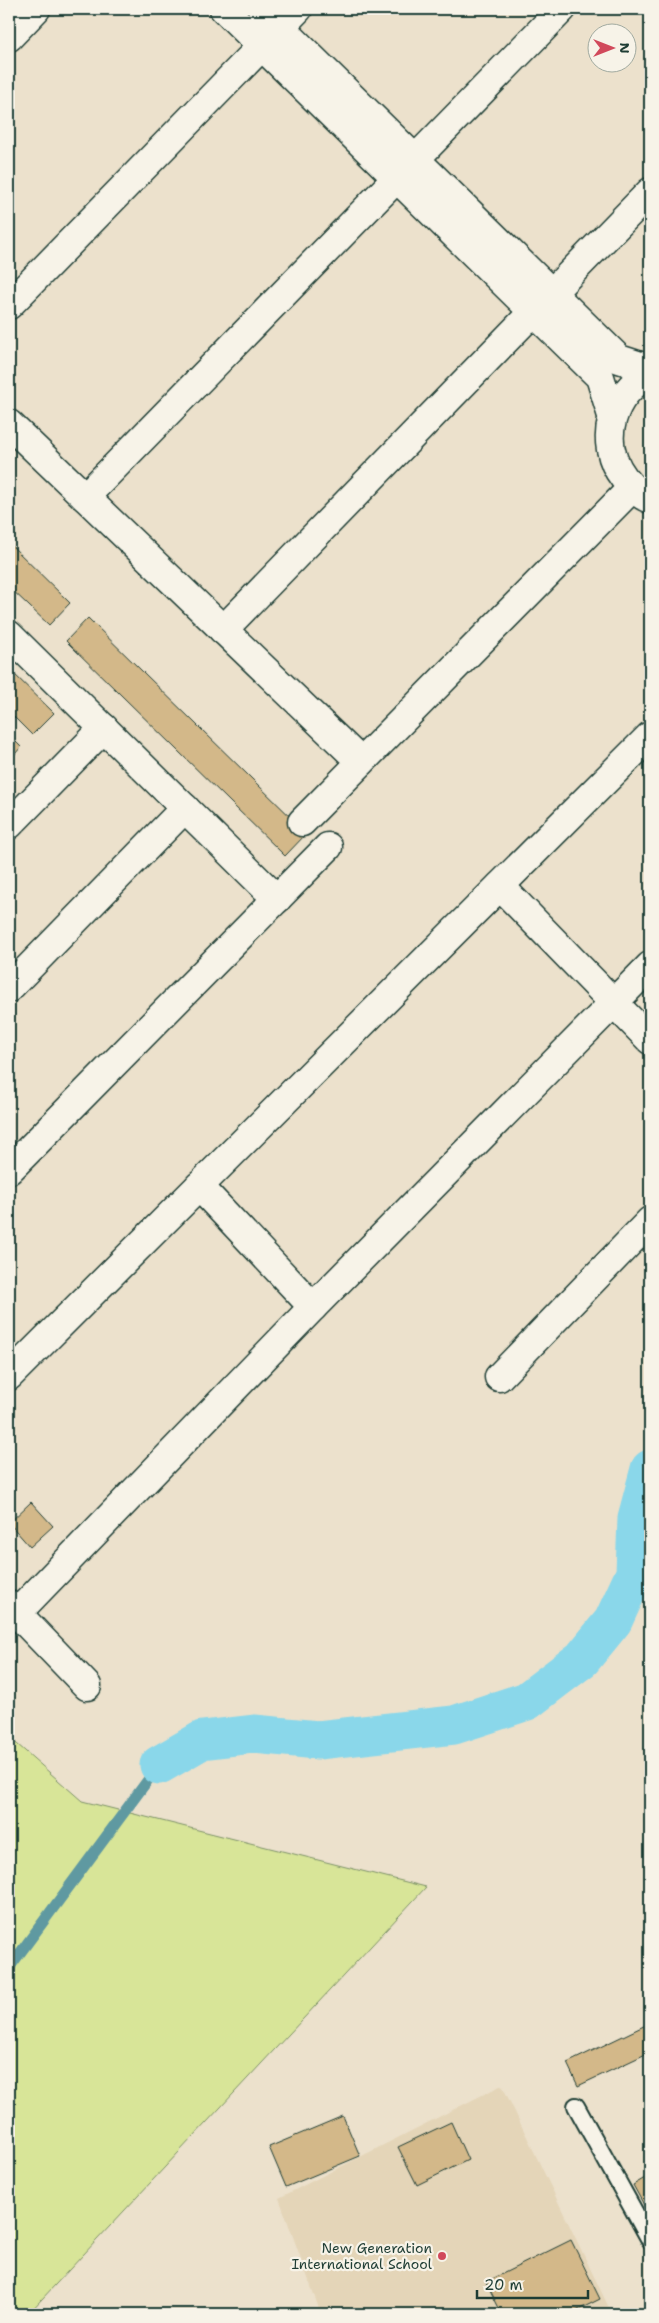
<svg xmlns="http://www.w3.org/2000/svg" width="659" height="2323" font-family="'Shantell Sans',sans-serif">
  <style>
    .built { fill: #e4d5b8 }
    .green { fill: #d8e598; stroke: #7c9166 }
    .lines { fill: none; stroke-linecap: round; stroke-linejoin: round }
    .stream { stroke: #5f99a1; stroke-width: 11 }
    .canal { stroke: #8ad7ea; stroke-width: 39 }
    .building { fill: #d3b889; stroke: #1f3d34 }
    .lane-casing { stroke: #1f3d34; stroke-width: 20 }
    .street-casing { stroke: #1f3d34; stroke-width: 31 }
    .lane { stroke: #f7f3e8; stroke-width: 16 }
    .street { stroke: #f7f3e8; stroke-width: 28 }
    .poi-dot { fill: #d1495b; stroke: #f7f3e8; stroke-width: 2 }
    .labels { text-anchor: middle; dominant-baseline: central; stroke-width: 4.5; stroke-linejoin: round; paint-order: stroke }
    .poi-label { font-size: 14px; fill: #1f3d34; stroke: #f7f3e8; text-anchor: end }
  </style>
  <rect width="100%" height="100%" fill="#ece1cc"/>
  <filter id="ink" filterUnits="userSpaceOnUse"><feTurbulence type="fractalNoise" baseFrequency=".02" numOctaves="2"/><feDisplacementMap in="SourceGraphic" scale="10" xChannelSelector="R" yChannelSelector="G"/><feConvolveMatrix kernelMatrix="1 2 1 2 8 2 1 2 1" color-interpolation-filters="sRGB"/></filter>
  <g filter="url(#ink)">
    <path class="built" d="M 502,2085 L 612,2314 L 321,2314 L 279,2198 Z"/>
    <path class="green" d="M 9,1737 L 82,1801 L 426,1887 L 28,2314 L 9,2314 Z"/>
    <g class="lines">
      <path class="stream" d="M 9,1968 L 159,1765"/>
      <path class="canal" d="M 159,1765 L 202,1740 L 254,1734 L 318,1740 L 454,1725 L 527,1701 L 582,1659 L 613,1621 L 635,1573 L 637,1518 L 650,1469"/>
    </g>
    <g class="building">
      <path d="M 9,543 L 70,603 L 49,625 L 9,587 Z"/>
      <path d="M 88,618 L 307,833 L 285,856 L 66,641 Z"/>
      <path d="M 9,669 L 54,713 L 32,735 L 9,712 Z"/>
      <path d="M 9,735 L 21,747 L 9,761 Z"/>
      <path d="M 31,1502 L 53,1526 L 30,1547 L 9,1523 Z"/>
      <path d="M 650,2023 L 650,2052 L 578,2086 L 567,2063 Z"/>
      <path d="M 343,2116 L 360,2156 L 286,2187 L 269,2147 Z"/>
      <path d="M 451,2122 L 468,2160 L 417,2185 L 398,2147 Z"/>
      <path d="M 650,2175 L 650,2216 L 633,2185 Z"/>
      <path d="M 571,2240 L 600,2299 L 570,2314 L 502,2314 L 486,2282 Z"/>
    </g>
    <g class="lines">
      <defs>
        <path id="lane" d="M 576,2106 L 650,2240"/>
        <g id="street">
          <path d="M 224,9 L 600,377 L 612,416"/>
          <path d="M 262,9 L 619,359 L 650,369"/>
          <path d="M 9,37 L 36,9"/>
          <path d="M 9,305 L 298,9"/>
          <path d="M 650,374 C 612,392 596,442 624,478 C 631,487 639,495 650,499"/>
          <path d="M 9,424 L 361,762"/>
          <path d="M 85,497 L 562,9"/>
          <path d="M 223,630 L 650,192"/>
          <path d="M 9,635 L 277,899"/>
          <path d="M 302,822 L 632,488"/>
          <path d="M 9,825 L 104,728"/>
          <path d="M 500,886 L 650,1040"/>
          <path d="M 9,988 L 185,808"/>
          <path d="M 9,1170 L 328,847"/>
          <path d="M 199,1186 L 313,1307"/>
          <path d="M 9,1376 L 650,736"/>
          <path d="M 499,1377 L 650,1221"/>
          <path d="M 9,1605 L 87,1686"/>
          <path d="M 17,1613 L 313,1307 L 650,966"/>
        </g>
      </defs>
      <use href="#lane" class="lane-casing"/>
      <use href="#street" class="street-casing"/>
      <use href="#lane" class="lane"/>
      <use href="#street" class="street"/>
    </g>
  </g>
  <circle class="poi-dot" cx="442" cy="2256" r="5"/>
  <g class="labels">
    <g class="poi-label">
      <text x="432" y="2248">New Generation<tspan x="432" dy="16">International School</tspan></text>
    </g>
  </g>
  <rect width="659" height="2323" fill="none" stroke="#f7f3e8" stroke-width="30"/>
  <rect x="15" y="15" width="629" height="2293" fill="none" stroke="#1f3d34" stroke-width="2" filter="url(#ink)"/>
  <g transform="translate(612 48) rotate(90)"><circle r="24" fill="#f7f3e8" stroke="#a1aaa0"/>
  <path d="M0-4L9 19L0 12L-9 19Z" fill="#d1495b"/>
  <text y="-8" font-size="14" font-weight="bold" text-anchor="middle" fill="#1f3d34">N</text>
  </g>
  <path d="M477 2290v8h111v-8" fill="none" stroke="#1f3d34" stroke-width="2.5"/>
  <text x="484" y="2290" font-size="15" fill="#1f3d34" stroke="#f7f3e8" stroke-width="4" paint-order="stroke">20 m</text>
</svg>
